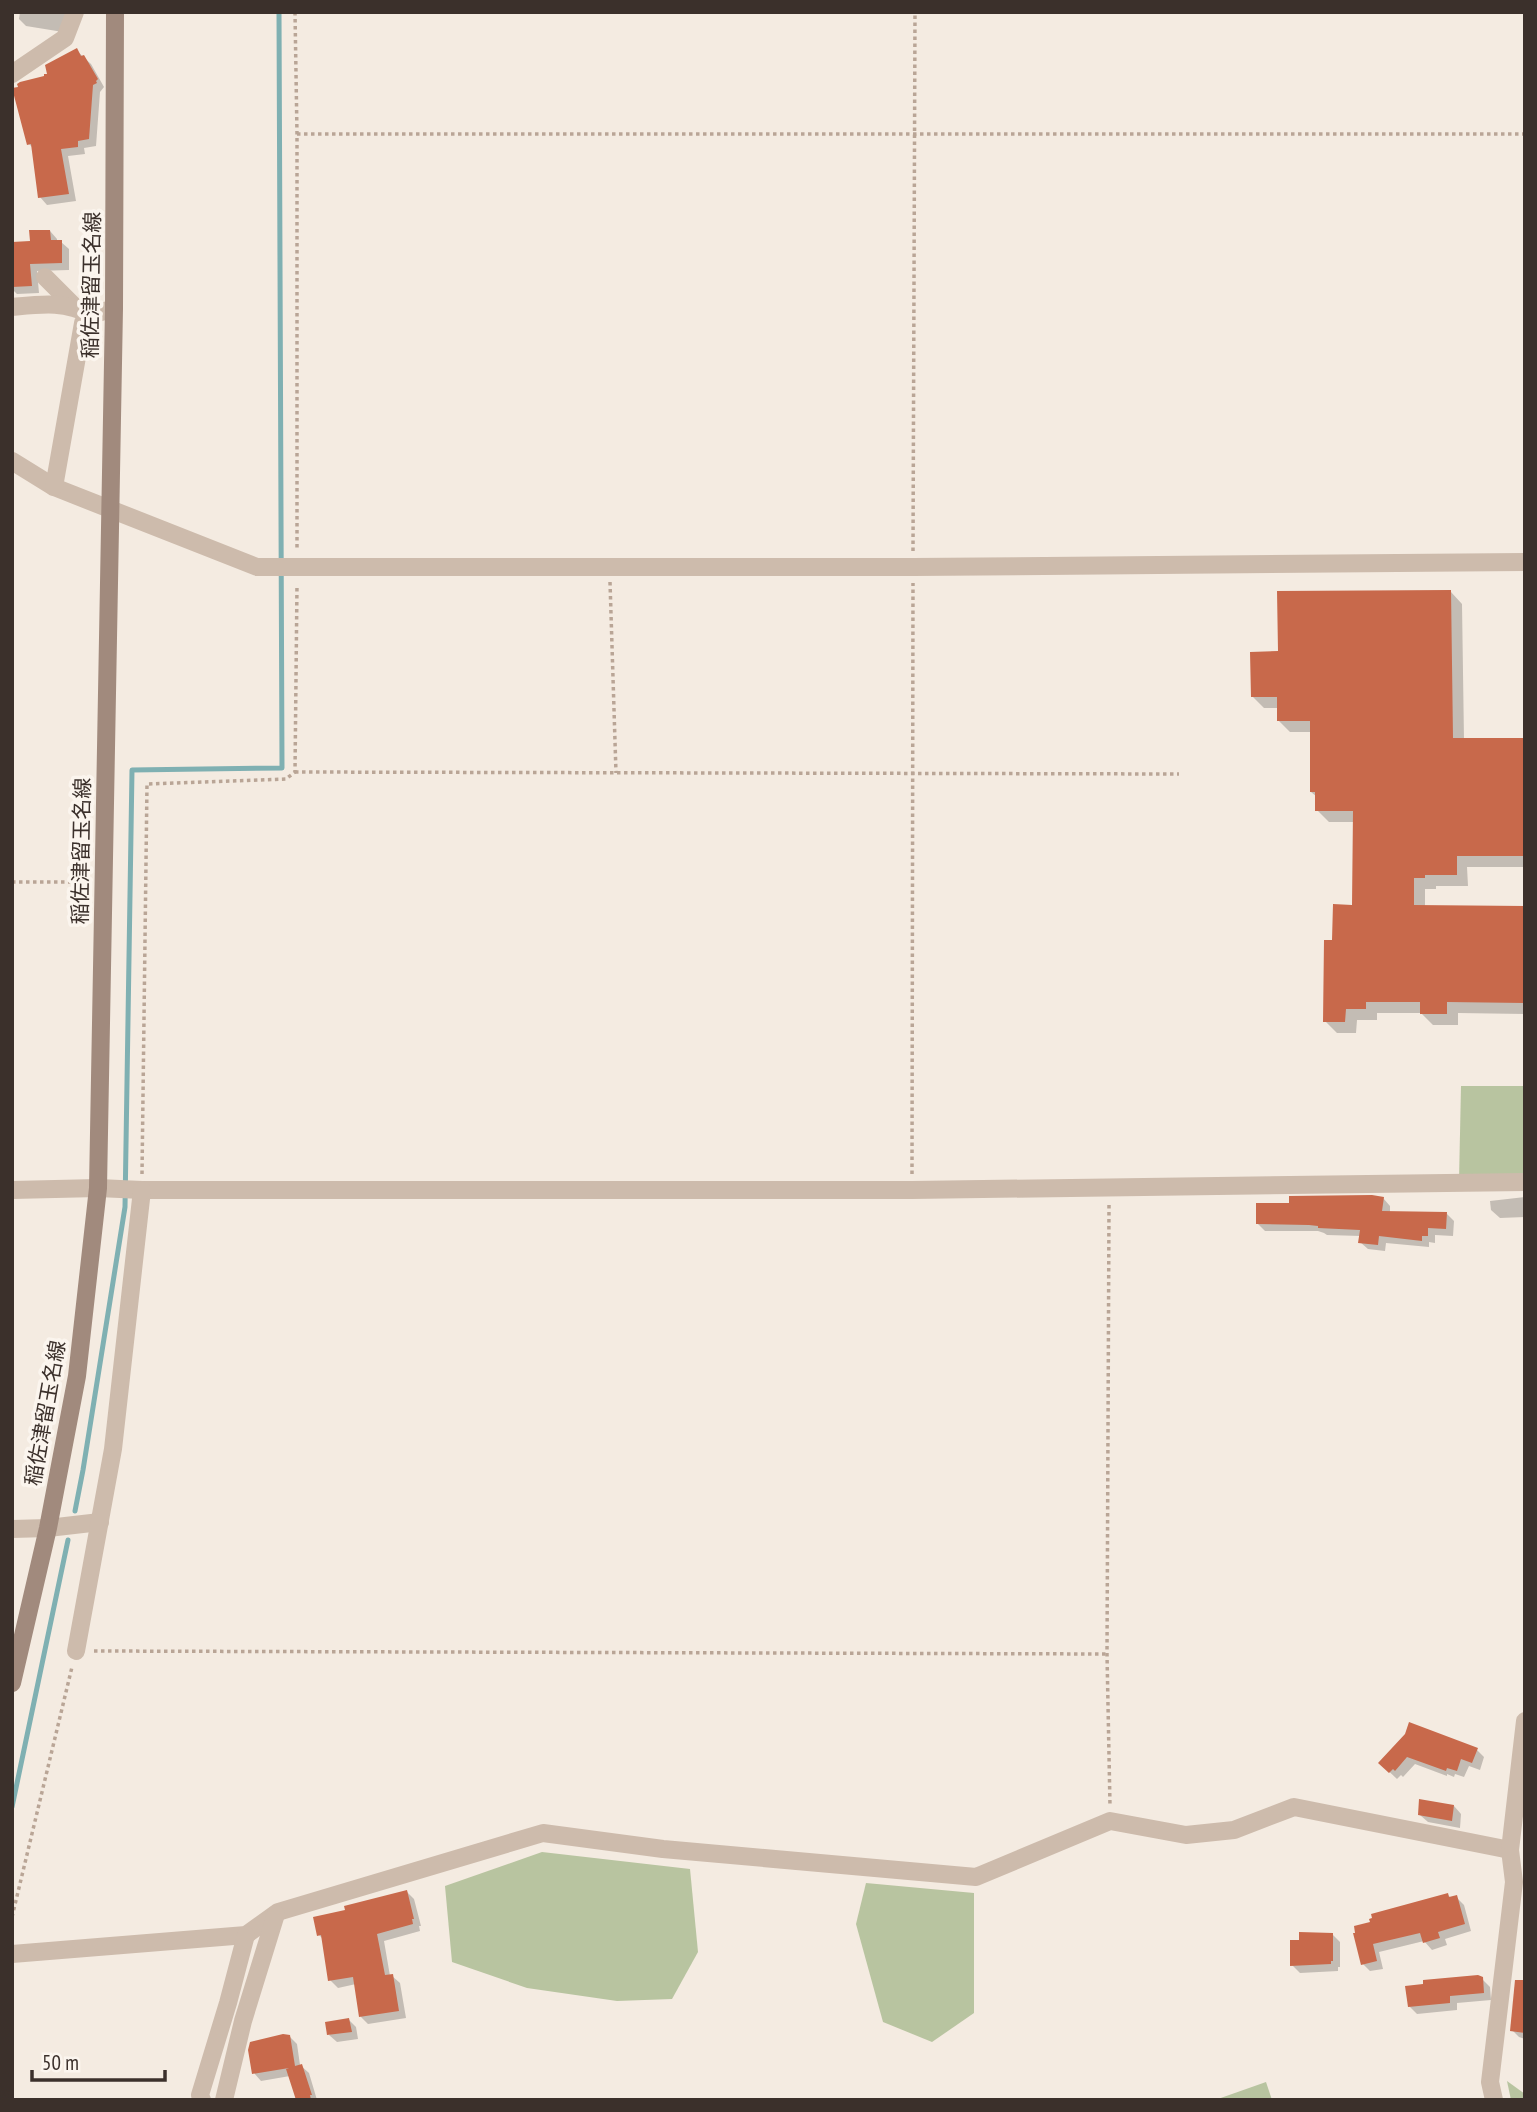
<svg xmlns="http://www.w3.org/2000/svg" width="1537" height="2112" font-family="'PT Sans Narrow','Noto Sans JP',sans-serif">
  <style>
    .green { fill: #b8c4a0 }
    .shadow { fill: #0003 }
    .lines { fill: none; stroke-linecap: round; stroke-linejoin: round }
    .stream { stroke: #7fb0b2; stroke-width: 5 }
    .building { fill: #c8694b }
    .path { stroke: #b9a596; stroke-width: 3.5; stroke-dasharray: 3.5 3.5; stroke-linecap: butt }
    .street { stroke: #cdbbac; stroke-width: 18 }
    .secondary { stroke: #a18a7d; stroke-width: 18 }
    .labels { text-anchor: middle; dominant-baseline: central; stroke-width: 7; stroke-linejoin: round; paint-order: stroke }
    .street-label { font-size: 21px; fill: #3b302b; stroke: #fbf5ee }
  </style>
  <rect width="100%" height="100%" fill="#f4ebe1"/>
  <g class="green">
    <path d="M 1461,1086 L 1525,1086 L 1525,1179 L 1459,1181 Z"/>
    <path d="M 542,1852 L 690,1869 L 698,1952 L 672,1999 L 617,2001 L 527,1988 L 452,1962 L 445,1886 Z"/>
    <path d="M 866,1883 L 974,1893 L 974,2013 L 932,2042 L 883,2022 L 856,1924 Z"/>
    <path d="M 1507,2081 L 1525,2094 L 1525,2100 L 1511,2100 Z"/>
    <path d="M 1266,2082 L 1272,2100 L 1215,2100 Z"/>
  </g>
  <g class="shadow">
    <path d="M 20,12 L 66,12 L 63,32 L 26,26 L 19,19 Z"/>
    <path d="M 76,50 L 91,64 L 104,87 L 100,92 L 96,146 L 84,148 L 85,154 L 68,156 L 76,201 L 47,205 L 40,197 L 33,148 L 29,144 L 46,77 Z"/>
    <path d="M 50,231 L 57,239 L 57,242 L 61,242 L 69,249 L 69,270 L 37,271 L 39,293 L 17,294 L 12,289 L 12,244 L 32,243 Z"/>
    <path d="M 1451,592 L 1462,604 L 1464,740 L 1525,740 L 1525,867 L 1467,867 L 1468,886 L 1436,886 L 1436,889 L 1425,889 L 1425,907 L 1525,908 L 1525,1014 L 1458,1013 L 1458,1025 L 1433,1025 L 1421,1013 L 1377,1013 L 1377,1020 L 1357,1020 L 1356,1033 L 1337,1033 L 1325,1021 L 1334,942 L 1354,906 L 1354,822 L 1329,822 L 1317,810 L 1317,797 L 1311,792 L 1311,732 L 1290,732 L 1278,720 L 1278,708 L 1264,708 L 1252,696 L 1279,653 Z"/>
    <path d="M 1525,1197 L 1525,1217 L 1500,1218 L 1491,1210 L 1490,1201 Z"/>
    <path d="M 1383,1198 L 1390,1206 L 1390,1212 L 1446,1213 L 1454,1221 L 1453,1236 L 1435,1235 L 1435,1243 L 1429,1242 L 1429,1247 L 1386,1243 L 1385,1251 L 1368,1249 L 1360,1242 L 1361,1236 L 1327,1235 L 1324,1233 L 1318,1231 L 1265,1231 L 1257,1223 L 1291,1205 Z"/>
    <path d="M 1406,1735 L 1477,1750 L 1484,1757 L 1480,1770 L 1469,1766 L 1464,1777 L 1455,1774 L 1454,1777 L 1447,1774 L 1447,1776 L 1415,1764 L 1403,1777 L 1401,1775 L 1397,1779 L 1380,1763 Z"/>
    <path d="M 1454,1806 L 1461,1814 L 1460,1828 L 1428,1822 L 1420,1815 Z"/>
    <path d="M 407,1892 L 414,1899 L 421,1926 L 419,1926 L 420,1931 L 384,1941 L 390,1976 L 392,1976 L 400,1983 L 406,2018 L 368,2024 L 361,2017 L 356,1984 L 338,1988 L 330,1980 L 323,1939 L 319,1935 L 347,1911 Z"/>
    <path d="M 1448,1895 L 1451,1898 L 1456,1897 L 1464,1905 L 1471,1931 L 1445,1939 L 1447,1945 L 1432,1950 L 1424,1941 L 1379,1952 L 1383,1969 L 1370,1971 L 1363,1964 L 1356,1934 Z"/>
    <path d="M 1332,1934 L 1340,1942 L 1340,1967 L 1338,1967 L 1338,1971 L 1300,1973 L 1292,1965 Z"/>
    <path d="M 1482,1979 L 1490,1987 L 1491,2000 L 1457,2003 L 1457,2010 L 1417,2014 L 1409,2006 L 1425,1986 Z"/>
    <path d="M 1525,1989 L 1525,2039 L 1519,2037 L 1511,2029 Z"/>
    <path d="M 349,2020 L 356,2027 L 358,2039 L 337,2042 L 329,2035 Z"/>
    <path d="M 289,2036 L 297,2044 L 300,2065 L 309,2073 L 317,2100 L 298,2100 L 290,2076 L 261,2081 L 254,2073 Z"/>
  </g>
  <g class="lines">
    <g class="stream">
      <path d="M 75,1511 L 83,1470 L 125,1207 L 132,770 L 282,768 L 279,12"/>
      <path d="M 12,1807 L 68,1540"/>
    </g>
  </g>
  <g class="building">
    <path d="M 77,48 L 81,56 L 84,55 L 98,79 L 96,81 L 97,83 L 93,85 L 89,139 L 78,141 L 78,147 L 61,149 L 69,194 L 38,198 L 31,144 L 27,145 L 12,88 L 18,87 L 17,84 L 20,82 L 44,76 L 44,74 L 47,74 L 45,65 Z"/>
    <path d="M 29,230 L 50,230 L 51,240 L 62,240 L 62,263 L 30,264 L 32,286 L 12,287 L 12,242 L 30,241 Z"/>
    <path d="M 1451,590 L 1453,738 L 1525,738 L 1525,856 L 1457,856 L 1457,875 L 1425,875 L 1425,878 L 1414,878 L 1414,905 L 1525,906 L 1525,1003 L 1447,1002 L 1447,1014 L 1420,1014 L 1420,1002 L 1366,1002 L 1366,1009 L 1346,1009 L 1345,1022 L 1323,1022 L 1324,940 L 1332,940 L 1333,904 L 1352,905 L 1353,811 L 1315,811 L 1315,792 L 1310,792 L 1310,721 L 1277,721 L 1277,697 L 1251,697 L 1250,652 L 1278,651 L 1277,591 Z"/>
    <path d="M 1372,1195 L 1384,1197 L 1382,1211 L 1447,1212 L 1446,1229 L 1428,1228 L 1428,1236 L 1422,1236 L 1422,1241 L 1379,1236 L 1378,1245 L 1358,1243 L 1360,1230 L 1318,1228 L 1318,1226 L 1309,1225 L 1256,1224 L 1256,1203 L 1289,1203 L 1289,1196 Z"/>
    <path d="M 1409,1722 L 1478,1748 L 1472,1763 L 1461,1759 L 1457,1771 L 1447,1768 L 1446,1771 L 1407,1757 L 1395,1771 L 1393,1769 L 1389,1773 L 1378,1763 L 1405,1734 Z"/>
    <path d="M 1419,1799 L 1454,1805 L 1452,1821 L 1418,1815 Z"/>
    <path d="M 407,1890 L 414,1919 L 412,1919 L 413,1924 L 377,1934 L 385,1975 L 393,1974 L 399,2011 L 359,2017 L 353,1977 L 328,1981 L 321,1935 L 317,1936 L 313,1917 L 345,1910 L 344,1906 Z"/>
    <path d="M 1448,1893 L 1449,1897 L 1457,1895 L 1465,1924 L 1438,1932 L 1440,1938 L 1423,1943 L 1420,1933 L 1373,1944 L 1377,1961 L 1361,1965 L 1353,1933 L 1355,1933 L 1354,1926 L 1370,1922 L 1369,1919 L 1372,1918 L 1371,1914 Z"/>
    <path d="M 1299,1932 L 1333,1933 L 1333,1961 L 1331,1961 L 1331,1964 L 1290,1966 L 1290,1940 L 1299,1940 Z"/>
    <path d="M 1478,1975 L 1483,1977 L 1484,1993 L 1450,1996 L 1450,2003 L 1408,2007 L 1405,1986 L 1423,1984 L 1423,1980 Z"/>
    <path d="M 1515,1980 L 1525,1980 L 1525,2033 L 1510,2031 Z"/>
    <path d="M 349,2018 L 352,2032 L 327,2035 L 325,2022 Z"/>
    <path d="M 283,2034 L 290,2035 L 295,2066 L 302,2064 L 312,2095 L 310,2095 L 311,2100 L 296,2100 L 286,2069 L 289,2068 L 252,2074 L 248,2050 L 250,2042 Z"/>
  </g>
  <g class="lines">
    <g class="path">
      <path d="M 295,12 L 297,134 L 297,549"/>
      <path d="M 297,134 L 1525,134"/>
      <path d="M 913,551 L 915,12"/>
      <path d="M 610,582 L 616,773"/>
      <path d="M 295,772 L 1179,774"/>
      <path d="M 12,882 L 87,882"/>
      <path d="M 142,1174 L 147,784 L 286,779 L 295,772 L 297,585"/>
      <path d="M 912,1174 L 913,583"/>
      <path d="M 1109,1205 L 1107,1654 L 1110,1806"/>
      <path d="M 94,1651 L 1107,1654"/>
      <path d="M 12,1917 L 72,1667"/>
    </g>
    <g class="street">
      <path d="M 12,74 L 65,38 L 75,12"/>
      <path d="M 45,277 L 74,306"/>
      <path d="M 12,307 C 43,304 64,301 92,315"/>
      <path d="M 12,461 L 54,487 L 257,567 L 913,567 L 1525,562"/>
      <path d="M 54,487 L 83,323 L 92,315 L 114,308"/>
      <path d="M 12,1190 L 98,1188 L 142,1190 L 912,1190 L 1525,1182"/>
      <path d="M 12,1529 L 48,1528 L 100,1522"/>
      <path d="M 76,1651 L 113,1449 L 142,1190"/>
      <path d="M 12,1954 L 246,1935 L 278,1912 L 543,1833 L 663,1849 L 976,1877 L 1110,1821 L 1186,1835 L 1234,1830 L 1294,1807 L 1510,1850"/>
      <path d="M 202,2100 L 200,2095 L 228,2003 L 246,1935"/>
      <path d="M 224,2100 L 243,2021 L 276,1914"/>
      <path d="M 1494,2100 L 1490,2082 L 1514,1882 L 1510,1850 L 1525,1721"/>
    </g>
    <path class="secondary" d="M 12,1683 L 48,1528 L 77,1376 L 98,1188 L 114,308 L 115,12"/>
  </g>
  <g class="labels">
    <g class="street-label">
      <text transform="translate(91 285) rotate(-89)">稲佐津留玉名線</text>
      <text transform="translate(81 851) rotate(-89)">稲佐津留玉名線</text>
      <text transform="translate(45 1413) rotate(-80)">稲佐津留玉名線</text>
    </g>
  </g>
  <rect width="1537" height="2112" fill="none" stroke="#3b302b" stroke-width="28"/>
  <path d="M32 2070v10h133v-10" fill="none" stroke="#3b302b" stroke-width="3.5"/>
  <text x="42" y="2070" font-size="21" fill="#3b302b" stroke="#fbf5ee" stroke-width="5" paint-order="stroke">50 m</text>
</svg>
